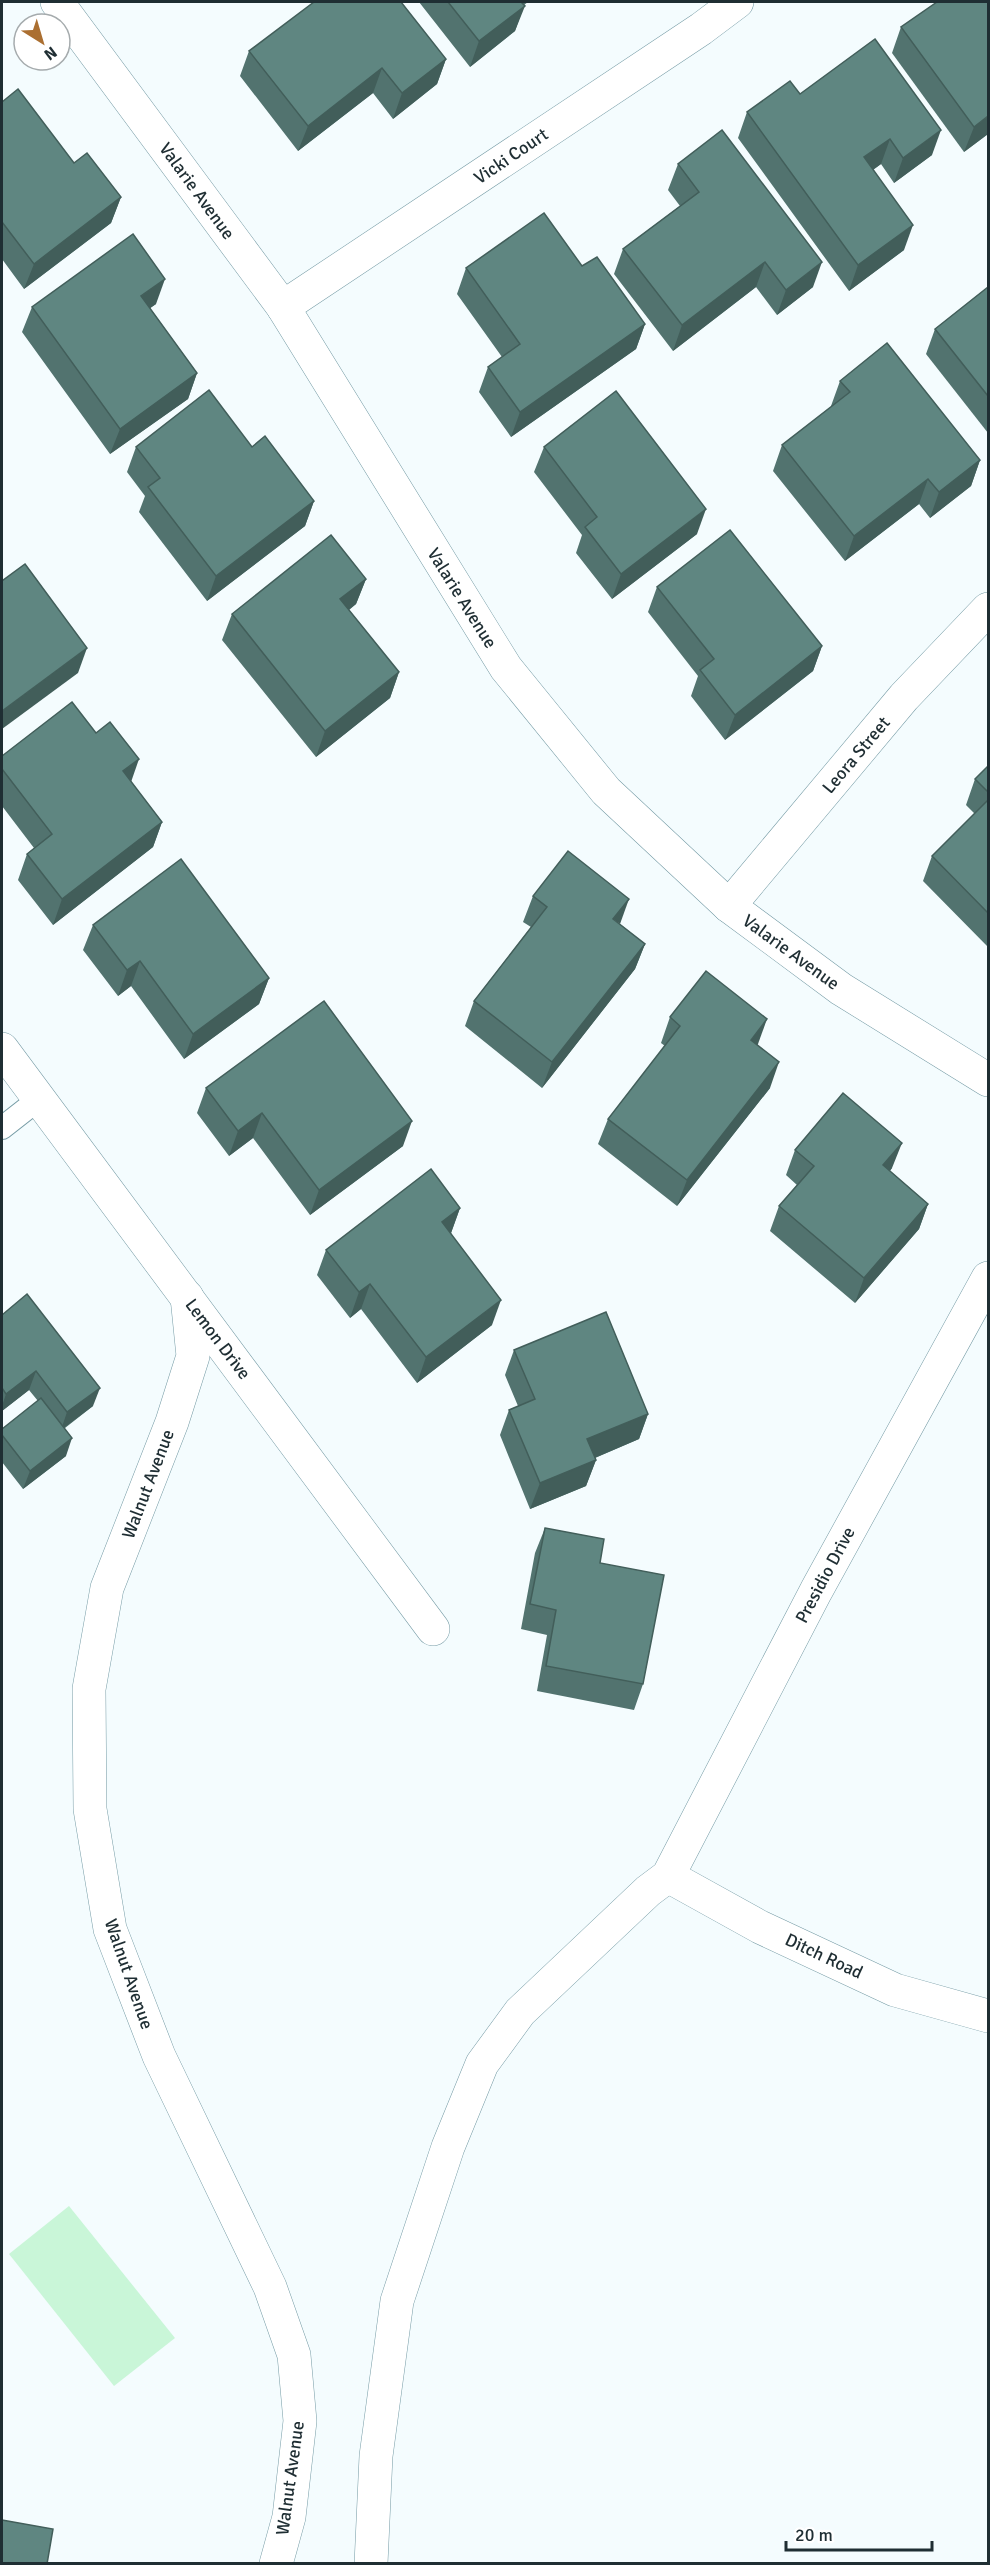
<svg xmlns="http://www.w3.org/2000/svg" width="990" height="2565" font-family="Signika,sans-serif">
  <style>
    .green { fill: #c9f6d8 }
    .lines { fill: none; stroke-linecap: round; stroke-linejoin: round }
    .service-casing { stroke: #759ba5; stroke-width: 24 }
    .minor-casing { stroke: #759ba5; stroke-width: 34 }
    .tertiary-casing { stroke: #759ba5; stroke-width: 34 }
    .service { stroke: #fff; stroke-width: 22 }
    .minor { stroke: #fff; stroke-width: 33 }
    .tertiary { stroke: #fff; stroke-width: 33 }
    .wall { fill: #52736f }
    .shaded-wall { fill: #425e5a }
    .building { fill: #5f8681; stroke: #425e5a; stroke-width: 1.5 }
    .labels { text-anchor: middle; dominant-baseline: central; stroke-width: 5; stroke-linejoin: round; paint-order: stroke }
    .street-label { font-size: 18px; fill: #1f2e33; stroke: #fff }
  </style>
  <rect width="100%" height="100%" fill="#f4fcfe"/>
  <path class="green" d="M 69,2206 L 175,2338 L 114,2386 L 9,2254 Z"/>
  <g class="lines">
    <defs>
      <path id="service" d="M 2,1128 L 39,1099"/>
      <g id="minor">
        <path d="M 57,2 L 283,307 L 506,668 L 606,791 L 729,906 L 841,989 L 988,1080"/>
        <path d="M 283,307 L 701,29 L 737,2"/>
        <path d="M 729,906 L 904,697 L 988,609"/>
        <path d="M 2,1049 L 433,1629"/>
        <path d="M 668,1876 L 760,1927 L 895,1990 L 988,2016"/>
        <path d="M 371,2564 L 376,2456 L 397,2301 L 448,2147 L 482,2064 L 520,2012 L 648,1891 L 668,1876 L 816,1591 L 988,1278"/>
      </g>
      <path id="tertiary" d="M 187,1297 L 193,1356 L 172,1422 L 107,1588 L 89,1689 L 90,1809 L 110,1929 L 159,2056 L 270,2287 L 294,2355 L 300,2421 L 289,2517 L 276,2564"/>
    </defs>
    <use href="#service" class="service-casing"/>
    <use href="#minor" class="minor-casing"/>
    <use href="#tertiary" class="tertiary-casing"/>
    <use href="#service" class="service"/>
    <use href="#minor" class="minor"/>
    <use href="#tertiary" class="tertiary"/>
  </g>
  <g class="wall">
    <path d="M 419,2 L 528,2 L 524,5 L 515,31 L 470,67 Z"/>
    <path d="M 901,27 L 988,134 L 964,152 L 892,53 Z"/>
    <path d="M 249,51 L 446,59 L 437,84 L 393,119 L 373,93 L 298,151 L 240,76 Z"/>
    <path d="M 800,94 L 932,155 L 894,183 L 881,164 L 873,170 L 904,250 L 849,291 L 738,138 L 747,112 Z"/>
    <path d="M 2,102 L 74,163 L 121,197 L 111,223 L 24,289 L 2,259 Z"/>
    <path d="M 678,164 L 813,287 L 777,315 L 756,287 L 673,351 L 614,274 L 623,249 L 680,206 L 668,190 Z"/>
    <path d="M 582,266 L 645,324 L 636,349 L 511,437 L 479,392 L 488,367 L 502,357 L 457,294 L 466,268 Z"/>
    <path d="M 988,287 L 988,433 L 926,354 L 935,329 Z"/>
    <path d="M 156,304 L 150,308 L 197,373 L 188,399 L 110,454 L 22,332 L 32,307 Z"/>
    <path d="M 840,381 L 980,460 L 971,486 L 930,518 L 919,504 L 845,561 L 773,471 L 782,445 L 831,407 L 831,406 Z"/>
    <path d="M 136,447 L 252,447 L 314,501 L 305,526 L 207,601 L 139,512 L 145,496 L 127,472 Z"/>
    <path d="M 544,447 L 697,534 L 612,599 L 576,553 L 582,535 L 534,472 Z"/>
    <path d="M 366,579 L 356,604 L 349,610 L 399,672 L 390,698 L 316,757 L 222,640 L 232,614 Z"/>
    <path d="M 657,587 L 822,646 L 813,671 L 725,740 L 691,696 L 698,676 L 648,612 Z"/>
    <path d="M 2,756 L 131,782 L 162,822 L 153,847 L 53,925 L 18,880 L 27,854 L 34,848 L 2,806 Z"/>
    <path d="M 988,766 L 988,947 L 923,881 L 932,856 L 975,814 L 966,805 L 975,779 Z"/>
    <path d="M 533,896 L 620,924 L 645,944 L 635,969 L 542,1088 L 465,1026 L 474,1001 L 531,927 L 523,922 Z"/>
    <path d="M 93,925 L 269,978 L 259,1004 L 184,1059 L 131,986 L 118,996 L 83,950 Z"/>
    <path d="M 670,1017 L 758,1044 L 757,1045 L 770,1088 L 677,1206 L 598,1144 L 608,1119 L 665,1046 L 661,1043 Z"/>
    <path d="M 206,1088 L 403,1146 L 310,1215 L 253,1138 L 229,1156 L 197,1113 Z"/>
    <path d="M 795,1150 L 892,1168 L 890,1171 L 928,1204 L 919,1229 L 855,1303 L 770,1231 L 779,1206 L 797,1185 L 786,1175 Z"/>
    <path d="M 460,1208 L 451,1233 L 492,1325 L 417,1383 L 361,1309 L 350,1318 L 317,1275 L 326,1250 Z"/>
    <path d="M 2,1315 L 93,1406 L 65,1428 L 66,1456 L 23,1489 L 2,1462 L 2,1429 L 38,1401 L 29,1390 L 2,1411 Z"/>
    <path d="M 514,1350 L 648,1414 L 639,1439 L 595,1458 L 596,1460 L 586,1486 L 530,1509 L 500,1435 L 509,1410 L 518,1406 L 505,1375 Z"/>
    <path d="M 545,1528 L 600,1563 L 643,1684 L 634,1710 L 537,1691 L 547,1635 L 521,1629 L 535,1553 Z"/>
  </g>
  <g class="shaded-wall">
    <path d="M 525,6 L 515,31 L 470,67 L 479,41 Z"/>
    <path d="M 446,59 L 437,84 L 393,119 L 402,93 Z"/>
    <path d="M 382,68 L 373,93 L 298,151 L 308,126 Z"/>
    <path d="M 988,116 L 988,134 L 964,152 L 974,127 Z"/>
    <path d="M 941,130 L 932,155 L 894,183 L 903,158 Z"/>
    <path d="M 890,139 L 881,164 L 854,183 L 864,157 Z"/>
    <path d="M 121,197 L 111,223 L 24,289 L 34,264 Z"/>
    <path d="M 913,225 L 904,250 L 849,291 L 858,265 Z"/>
    <path d="M 765,262 L 756,287 L 673,351 L 682,325 Z"/>
    <path d="M 822,262 L 813,287 L 777,315 L 786,290 Z"/>
    <path d="M 165,279 L 156,304 L 132,321 L 141,296 Z"/>
    <path d="M 645,324 L 636,349 L 511,437 L 520,412 Z"/>
    <path d="M 197,373 L 188,399 L 110,454 L 120,429 Z"/>
    <path d="M 980,460 L 971,486 L 930,518 L 939,492 Z"/>
    <path d="M 928,479 L 919,504 L 845,561 L 854,536 Z"/>
    <path d="M 314,501 L 305,526 L 207,601 L 216,576 Z"/>
    <path d="M 706,509 L 697,534 L 612,599 L 621,574 Z"/>
    <path d="M 366,579 L 356,604 L 331,624 L 340,599 Z"/>
    <path d="M 822,646 L 813,671 L 725,740 L 735,715 Z"/>
    <path d="M 87,648 L 78,673 L 2,729 L 2,711 Z"/>
    <path d="M 399,672 L 390,698 L 316,757 L 325,731 Z"/>
    <path d="M 139,759 L 130,785 L 123,771 Z"/>
    <path d="M 162,822 L 153,847 L 53,925 L 62,899 Z"/>
    <path d="M 629,899 L 620,924 L 613,919 Z"/>
    <path d="M 645,944 L 635,969 L 542,1088 L 552,1062 Z"/>
    <path d="M 140,961 L 131,986 L 118,996 L 127,970 Z"/>
    <path d="M 269,978 L 259,1004 L 184,1059 L 193,1034 Z"/>
    <path d="M 767,1019 L 758,1044 L 741,1065 L 751,1040 Z"/>
    <path d="M 779,1062 L 770,1088 L 677,1206 L 687,1180 Z"/>
    <path d="M 262,1113 L 253,1138 L 229,1156 L 238,1131 Z"/>
    <path d="M 412,1121 L 403,1146 L 310,1215 L 319,1190 Z"/>
    <path d="M 902,1143 L 892,1168 L 874,1190 L 883,1165 Z"/>
    <path d="M 928,1204 L 919,1229 L 855,1303 L 864,1278 Z"/>
    <path d="M 460,1208 L 451,1233 L 433,1247 L 442,1222 Z"/>
    <path d="M 370,1284 L 361,1309 L 350,1318 L 359,1292 Z"/>
    <path d="M 501,1300 L 492,1325 L 417,1383 L 426,1357 Z"/>
    <path d="M 36,1371 L 29,1390 L 2,1411 L 2,1406 L 6,1394 Z"/>
    <path d="M 100,1388 L 93,1406 L 61,1430 L 67,1412 Z"/>
    <path d="M 648,1414 L 639,1439 L 578,1465 L 587,1439 Z"/>
    <path d="M 72,1438 L 66,1456 L 23,1489 L 30,1471 Z"/>
    <path d="M 596,1460 L 586,1486 L 530,1509 L 540,1483 Z"/>
  </g>
  <g class="building">
    <path d="M 314,2 L 401,2 L 446,59 L 402,93 L 382,68 L 308,126 L 249,51 Z"/>
    <path d="M 448,2 L 521,2 L 525,6 L 479,41 Z"/>
    <path d="M 937,2 L 988,2 L 988,116 L 974,127 L 901,27 Z"/>
    <path d="M 875,39 L 941,130 L 903,158 L 890,139 L 864,157 L 913,225 L 858,265 L 747,112 L 790,81 L 800,94 Z"/>
    <path d="M 18,89 L 74,163 L 87,153 L 121,197 L 34,264 L 2,222 L 2,102 Z"/>
    <path d="M 722,130 L 822,262 L 786,290 L 765,262 L 682,325 L 623,249 L 699,192 L 678,164 Z"/>
    <path d="M 544,213 L 582,266 L 597,257 L 645,324 L 520,412 L 488,367 L 520,344 L 466,268 Z"/>
    <path d="M 133,234 L 165,279 L 141,296 L 197,373 L 120,429 L 32,307 Z"/>
    <path d="M 988,287 L 988,396 L 935,329 Z"/>
    <path d="M 887,343 L 980,460 L 939,492 L 928,479 L 854,536 L 782,445 L 850,392 L 840,381 Z"/>
    <path d="M 209,390 L 252,447 L 265,436 L 314,501 L 216,576 L 148,487 L 160,478 L 136,447 Z"/>
    <path d="M 616,391 L 706,509 L 621,574 L 585,527 L 597,517 L 544,447 Z"/>
    <path d="M 730,530 L 822,646 L 735,715 L 700,670 L 714,659 L 657,587 Z"/>
    <path d="M 331,535 L 366,579 L 340,599 L 399,672 L 325,731 L 232,614 Z"/>
    <path d="M 25,564 L 87,648 L 2,711 L 2,581 Z"/>
    <path d="M 72,702 L 96,733 L 110,722 L 139,759 L 123,771 L 162,822 L 62,899 L 27,854 L 52,834 L 2,769 L 2,756 Z"/>
    <path d="M 988,766 L 988,792 L 975,779 Z"/>
    <path d="M 988,800 L 988,913 L 932,856 Z"/>
    <path d="M 568,851 L 629,899 L 613,919 L 645,944 L 552,1062 L 474,1001 L 547,907 L 533,896 Z"/>
    <path d="M 181,859 L 269,978 L 193,1034 L 140,961 L 127,970 L 93,925 Z"/>
    <path d="M 706,971 L 767,1019 L 751,1040 L 779,1062 L 687,1180 L 608,1119 L 680,1026 L 670,1017 Z"/>
    <path d="M 324,1001 L 412,1121 L 319,1190 L 262,1113 L 238,1131 L 206,1088 Z"/>
    <path d="M 843,1093 L 902,1143 L 883,1165 L 928,1204 L 864,1278 L 779,1206 L 814,1166 L 795,1150 Z"/>
    <path d="M 431,1169 L 460,1208 L 442,1222 L 501,1300 L 426,1357 L 370,1284 L 359,1292 L 326,1250 Z"/>
    <path d="M 27,1294 L 100,1388 L 67,1412 L 36,1371 L 6,1394 L 2,1388 L 2,1315 Z"/>
    <path d="M 606,1312 L 648,1414 L 587,1439 L 596,1460 L 540,1483 L 509,1410 L 535,1399 L 514,1350 Z"/>
    <path d="M 41,1398 L 72,1438 L 30,1471 L 2,1435 L 2,1429 Z"/>
    <path d="M 545,1528 L 604,1539 L 600,1563 L 664,1575 L 643,1684 L 546,1666 L 556,1610 L 530,1604 Z"/>
    <path d="M 2,2520 L 53,2529 L 47,2564 L 2,2564 Z"/>
  </g>
  <g class="labels">
    <g class="street-label">
      <text transform="translate(511 156) rotate(-34)">Vicki Court</text>
      <text transform="translate(197 191) rotate(54)">Valarie Avenue</text>
      <text transform="translate(462 598) rotate(58)">Valarie Avenue</text>
      <text transform="translate(856 755) rotate(-50)">Leora Street</text>
      <text transform="translate(791 952) rotate(36)">Valarie Avenue</text>
      <text transform="translate(218 1339) rotate(53)">Lemon Drive</text>
      <text transform="translate(148 1484) rotate(-69)">Walnut Avenue</text>
      <text transform="translate(825 1575) rotate(-62)">Presidio Drive</text>
      <text transform="translate(824 1956) rotate(25)">Ditch Road</text>
      <text transform="translate(129 1974) rotate(71)">Walnut Avenue</text>
      <text transform="translate(290 2478) rotate(-82)">Walnut Avenue</text>
    </g>
  </g>
  <rect width="990" height="2565" fill="none" stroke="#1f2e33" stroke-width="6"/>
  <g transform="translate(42 42) rotate(143)"><circle r="28" fill="#ffffff" stroke="#a5abad" stroke-width="1.5"/>
  <path d="M0-4.5L10 22L0 15L-10 22Z" fill="#ab6f31"/>
  <text y="-9" font-size="16" font-weight="bold" text-anchor="middle" fill="#1f2e33">N</text>
  </g>
  <path d="M786 2541v9h146v-9" fill="none" stroke="#1f2e33" stroke-width="3"/>
  <text x="795" y="2541" font-size="18" fill="#1f2e33" stroke="#ffffff" stroke-width="4.5" paint-order="stroke">20 m</text>
</svg>
